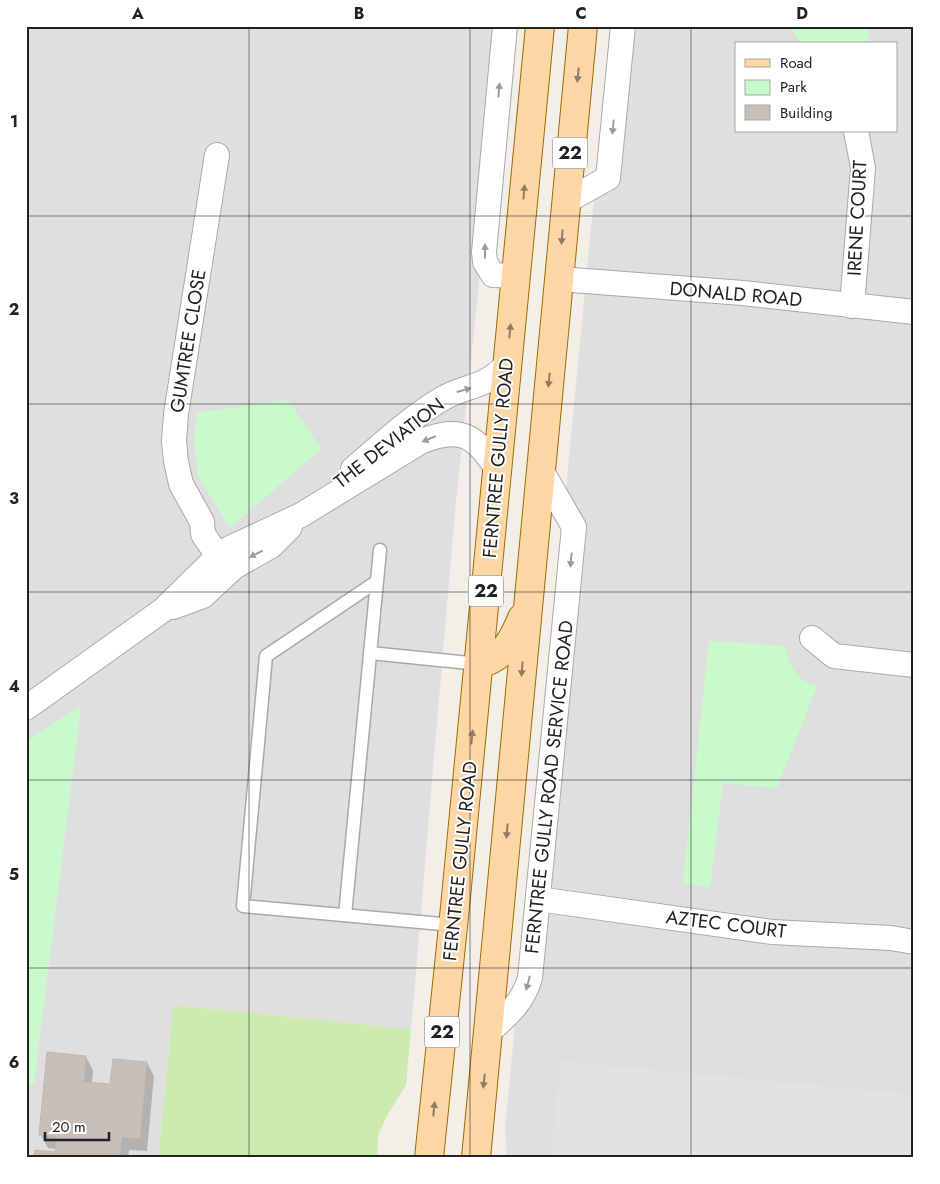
<svg xmlns="http://www.w3.org/2000/svg" width="940" height="1184" font-family="Jost,sans-serif">
  <style>
    .residential { fill: #e0dfdf; fill-rule: evenodd }
    .grass { fill: #cdebb0 }
    .park { fill: #c8facc }
    .parking { fill: #e2e2e2 }
    .shadow { fill: #0003 }
    .building { fill: #c7bfb8; stroke: #c4b6ab }
    .lines { fill: none; stroke-linecap: round; stroke-linejoin: round }
    .lane-casing { stroke: #a9a9a9; stroke-width: 15 }
    .street-casing { stroke: #a9a9a9; stroke-width: 26 }
    .primary-casing { stroke: #a06b00; stroke-width: 30 }
    .lane { stroke: #fff; stroke-width: 12 }
    .street { stroke: #fff; stroke-width: 24 }
    .primary { stroke: #fcd6a4; stroke-width: 28 }
    .oneway { fill: #8f7c63 }
    .oneway2 { fill: #9c9c9c }
    .grid { fill: none; stroke: #222; stroke-width: 1; stroke-opacity: 0.55 }
    .labels { text-anchor: middle; dominant-baseline: central; stroke-width: 4; stroke-linejoin: round; paint-order: stroke }
    .shield { fill: #fff; stroke: #646464; stroke-width: 1 }
    .shield-label { font-size: 18px; font-weight: bold; fill: #222 }
    .street-label { font-size: 19px; fill: #222; stroke: #fff }
    .neatline { fill: none; stroke: #222; stroke-width: 2 }
    .grid-label { font-size: 16px; text-anchor: middle; font-weight: bold; fill: #222 }
  </style>
  <rect width="100%" height="100%" fill="#f2efe9"/>
  <g class="residential">
    <path d="M 26,26 L 506,26 L 455,511 L 411,1029 L 173,1005 L 158,1158 L 26,1158 Z"/>
    <path d="M 614,26 L 914,26 L 914,1158 L 507,1158 L 505,1129 L 591,227 ZM 736,44 L 896,44 L 896,131 L 736,131 Z"/>
  </g>
  <path class="grass" d="M 173,1005 L 411,1029 L 406,1085 L 388,1114 L 378,1135 L 377,1158 L 158,1158 Z"/>
  <g class="park">
    <path d="M 789,26 L 868,26 L 868,44 L 802,44 Z"/>
    <path d="M 288,400 L 321,449 L 230,528 L 198,476 L 194,440 L 197,413 Z"/>
    <path d="M 709,641 L 785,646 C 788,664 797,682 817,686 L 777,788 L 723,783 L 710,887 L 683,883 Z"/>
    <path d="M 81,706 L 34,1084 L 26,1083 L 26,741 Z"/>
  </g>
  <path class="parking" d="M 561,1061 L 914,1095 L 914,1158 L 551,1158 Z"/>
  <path class="shadow" d="M 86,1057 L 93,1070 L 92,1084 L 112,1086 L 147,1063 L 154,1076 L 147,1151 L 129,1150 L 128,1158 L 56,1153 L 56,1149 L 48,1148 L 41,1135 Z"/>
  <path class="building" d="M 47,1052 L 86,1056 L 84,1082 L 110,1084 L 113,1059 L 147,1062 L 140,1139 L 122,1137 L 120,1156 L 137,1158 L 34,1158 L 35,1150 L 55,1152 L 56,1137 L 39,1135 Z"/>
  <g class="lines">
    <defs>
      <g id="lane">
        <path d="M 376,582 L 266,656 L 243,906 L 453,925"/>
        <path d="M 370,653 L 479,664"/>
        <path d="M 345,915 L 380,550"/>
      </g>
      <g id="street">
        <path d="M 505,26 L 484,252 L 485,262 L 493,275 L 516,276"/>
        <path d="M 217,155 L 176,414 L 174,441 L 176,461 L 181,484 L 202,522 L 203,534 L 218,556 L 234,567"/>
        <path d="M 565,202 L 608,178 L 623,26"/>
        <path d="M 559,279 L 743,293 L 914,312"/>
        <path d="M 852,306 L 863,168 L 856,131"/>
        <path d="M 353,469 C 381,445 409,419 440,400 C 466,384 484,390 507,364"/>
        <path d="M 173,607 L 203,596 L 234,567 L 271,546 L 290,527"/>
        <path d="M 812,638 L 834,656 L 914,665"/>
        <path d="M 26,708 L 163,610 L 218,556 L 230,548 L 301,515 L 422,441 C 461,426 475,435 497,469"/>
        <path d="M 538,899 L 772,932 L 891,938 L 914,942"/>
        <path d="M 489,1032 C 508,1014 522,1004 530,978 L 574,527 L 540,468"/>
      </g>
      <g id="primary">
        <path d="M 479,664 C 504,658 513,640 522,618"/>
        <path d="M 429,1158 L 455,907 L 540,26"/>
        <path d="M 476,1158 L 583,26"/>
      </g>
    </defs>
    <use href="#lane" class="lane-casing"/>
    <use href="#street" class="street-casing"/>
    <use href="#primary" class="primary-casing"/>
    <use href="#lane" class="lane"/>
    <use href="#street" class="street"/>
    <use href="#primary" class="primary"/>
  </g>
  <defs><path id="oneway-solid" d="M-6-.8H1V-3.2L6.5 0L1 3.2V.8H-6Z" transform="scale(1.25)"/></defs>
  <g class="oneway">
    <use href="#oneway-solid" transform="translate(578 75) rotate(96)"/>
    <use href="#oneway-solid" transform="translate(524 192) rotate(-85)"/>
    <use href="#oneway-solid" transform="translate(562 237) rotate(95)"/>
    <use href="#oneway-solid" transform="translate(510 331) rotate(-84)"/>
    <use href="#oneway-solid" transform="translate(549 380) rotate(96)"/>
    <use href="#oneway-solid" transform="translate(522 669) rotate(95)"/>
    <use href="#oneway-solid" transform="translate(472 737) rotate(-84)"/>
    <use href="#oneway-solid" transform="translate(507 831) rotate(95)"/>
    <use href="#oneway-solid" transform="translate(484 1081) rotate(96)"/>
    <use href="#oneway-solid" transform="translate(434 1109) rotate(-84)"/>
  </g>
  <g class="oneway2">
    <use href="#oneway-solid" transform="translate(499 90) rotate(-85)"/>
    <use href="#oneway-solid" transform="translate(613 127) rotate(96)"/>
    <use href="#oneway-solid" transform="translate(485 251) rotate(-90)"/>
    <use href="#oneway-solid" transform="translate(464 390) rotate(-16)"/>
    <use href="#oneway-solid" transform="translate(429 439) rotate(158)"/>
    <use href="#oneway-solid" transform="translate(256 554) rotate(153)"/>
    <use href="#oneway-solid" transform="translate(571 560) rotate(96)"/>
    <use href="#oneway-solid" transform="translate(528 983) rotate(104)"/>
  </g>
  <path class="grid" d="M 249,26 L 249,1158M 470,26 L 470,1158M 691,26 L 691,1158M 26,216 L 914,216M 26,404 L 914,404M 26,592 L 914,592M 26,780 L 914,780M 26,968 L 914,968"/>
  <g class="labels">
    <g class="shield">
      <rect x="552.5" y="137.5" width="35" height="31" rx="4"/>
      <rect x="468.5" y="575.5" width="35" height="31" rx="4"/>
      <rect x="424.5" y="1016.5" width="35" height="31" rx="4"/>
    </g>
    <g class="shield-label">
      <text x="570" y="153">22</text>
      <text x="486" y="591">22</text>
      <text x="442" y="1032">22</text>
    </g>
    <g class="street-label">
      <text transform="translate(857 218) rotate(-87)">IRENE COURT</text>
      <text transform="translate(736 294) rotate(5)">DONALD ROAD</text>
      <text transform="translate(188 341) rotate(-81)">GUMTREE CLOSE</text>
      <text transform="translate(389 443) rotate(-38)">THE DEVIATION</text>
      <text transform="translate(498 458) rotate(-85)">FERNTREE GULLY ROAD</text>
      <text transform="translate(549 787) rotate(-84)">FERNTREE GULLY ROAD SERVICE ROAD</text>
      <text transform="translate(460 861) rotate(-84)">FERNTREE GULLY ROAD</text>
      <text transform="translate(726 924) rotate(7)">AZTEC COURT</text>
    </g>
  </g>
  <rect width="940" height="1184" fill="none" stroke="#ffffff" stroke-width="55"/>
  <rect x="735" y="42" width="162" height="90" fill="#ffffff" stroke="#a7a7a7"/>
  <rect x="745" y="59" width="25" height="8" fill="#fcd6a4" stroke="#a7a7a7"/>
  <text x="780" y="68" font-size="15" fill="#222222">Road</text>
  <rect x="745" y="80" width="25" height="15" fill="#c8facc" stroke="#a7a7a7"/>
  <text x="780" y="92" font-size="15" fill="#222222">Park</text>
  <rect x="745" y="105" width="25" height="15" fill="#c7bfb8" stroke="#a7a7a7"/>
  <text x="780" y="118" font-size="15" fill="#222222">Building</text>
  <path d="M45 1132v8h64v-8" fill="none" stroke="#222222" stroke-width="2.5"/>
  <text x="52" y="1132" font-size="15" fill="#222222" stroke="#ffffff" stroke-width="4" paint-order="stroke">20 m</text>
  <rect x="28" y="28" width="884" height="1128" class="neatline"/>
  <g class="grid-label">
    <text x="138" y="19">A</text>
    <text x="359" y="19">B</text>
    <text x="581" y="19">C</text>
    <text x="802" y="19">D</text>
    <text x="14" y="127">1</text>
    <text x="14" y="315">2</text>
    <text x="14" y="504">3</text>
    <text x="14" y="692">4</text>
    <text x="14" y="880">5</text>
    <text x="14" y="1068">6</text>
  </g>
</svg>
